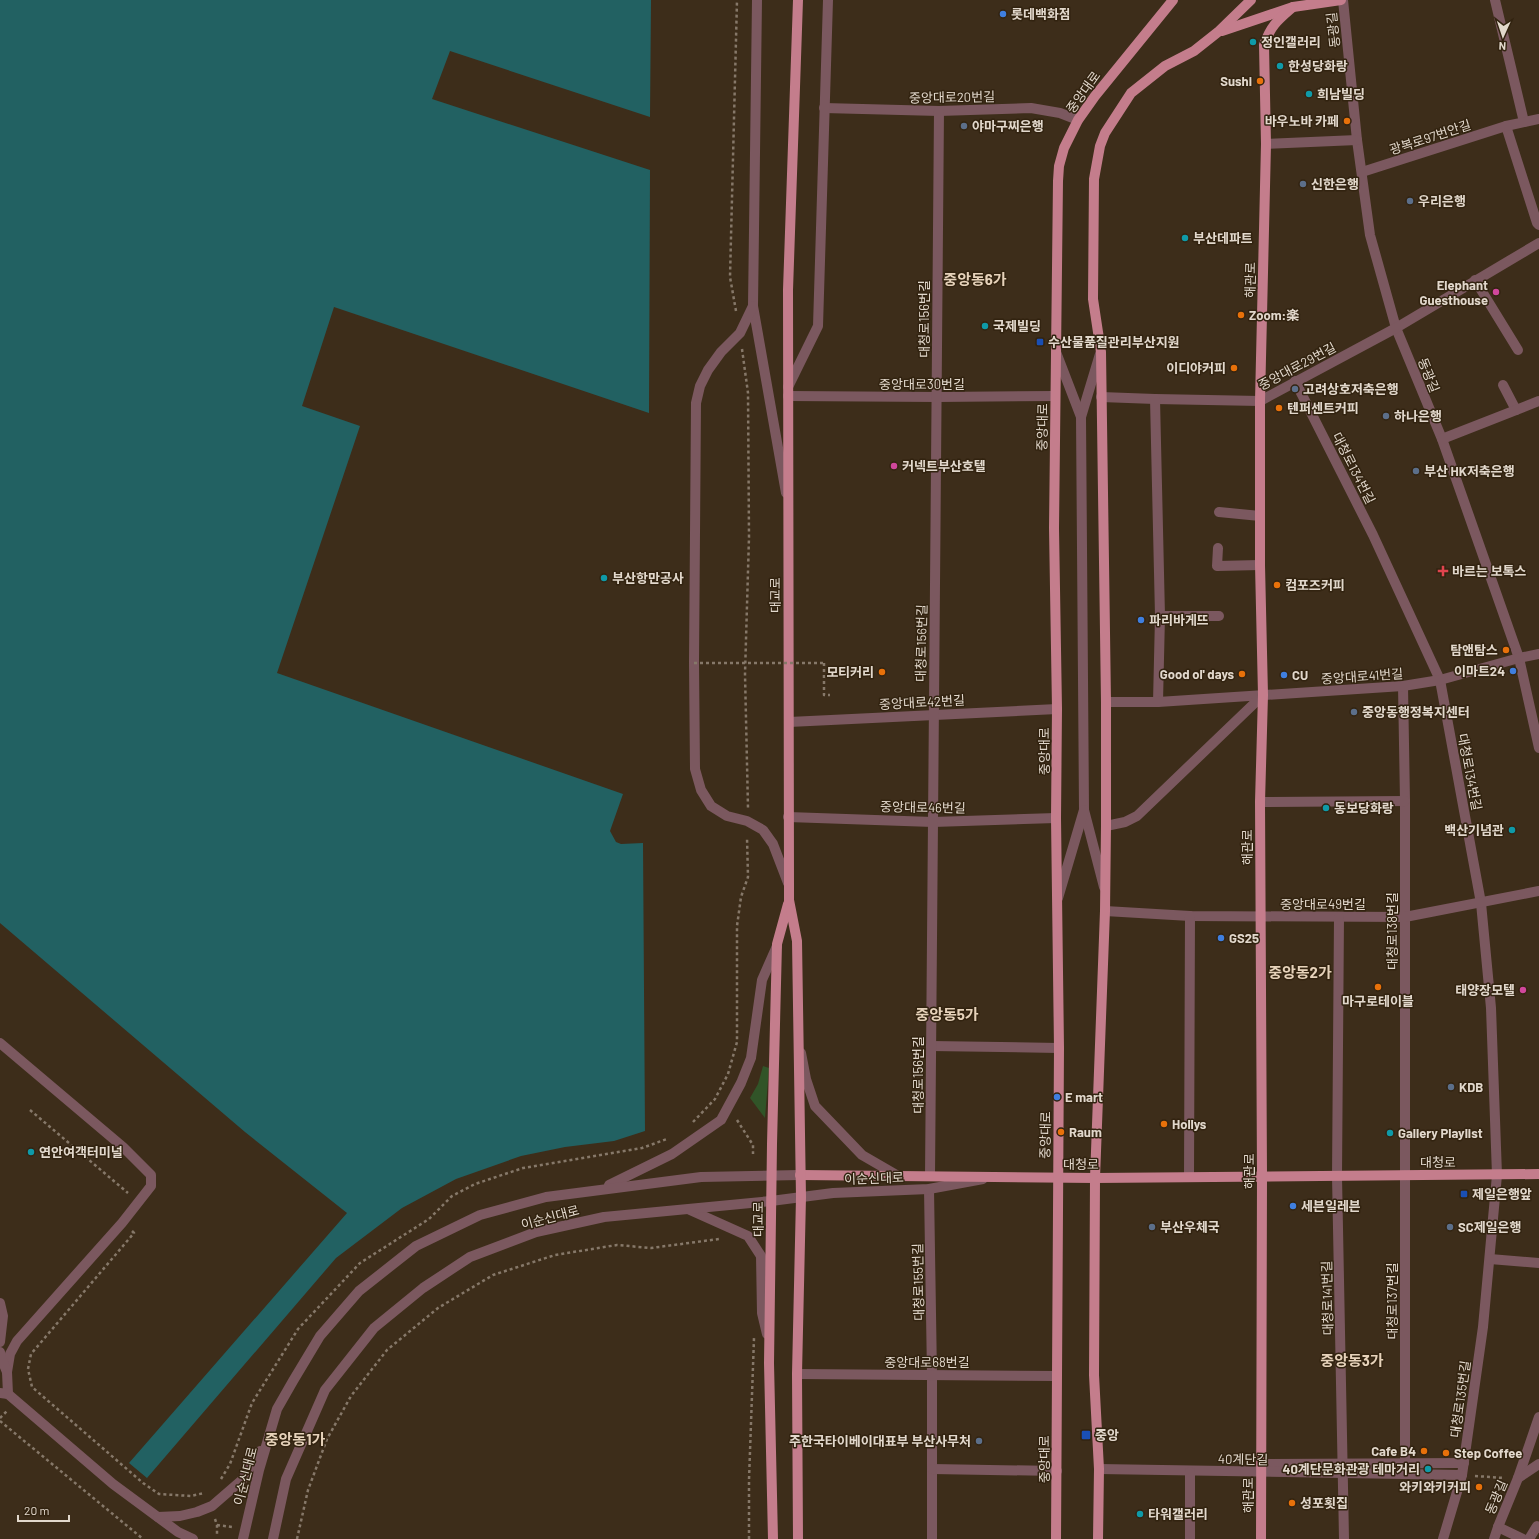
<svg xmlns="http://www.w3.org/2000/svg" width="1539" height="1539" font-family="Barlow,'Noto Sans KR',sans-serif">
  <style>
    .green { fill: #315428 }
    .water { fill: #226162 }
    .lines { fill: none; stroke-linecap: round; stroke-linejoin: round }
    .path { stroke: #867869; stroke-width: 2.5; stroke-dasharray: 3 3; stroke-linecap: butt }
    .minor { stroke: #7b585f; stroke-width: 10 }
    .major { stroke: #c47d8c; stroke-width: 10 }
    .path-bridge { stroke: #867869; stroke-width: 2.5; stroke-dasharray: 3 3; stroke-linecap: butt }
    .shop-dot { fill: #3f7fe0; stroke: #322310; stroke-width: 1.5 }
    .culture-dot { fill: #0f9aa8; stroke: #322310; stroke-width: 1.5 }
    .food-dot { fill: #e8710a; stroke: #322310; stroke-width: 1.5 }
    .service-dot { fill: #5c6f8a; stroke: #322310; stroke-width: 1.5 }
    .hotel-dot { fill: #d1479c; stroke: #322310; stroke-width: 1.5 }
    .transit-dot { fill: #1a4fb4; stroke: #322310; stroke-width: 1.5 }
    .health-dot { fill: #e0444e; stroke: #322310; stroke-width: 1.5 }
    .labels { text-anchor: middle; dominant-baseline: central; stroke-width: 3; stroke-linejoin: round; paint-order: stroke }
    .poi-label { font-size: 13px; font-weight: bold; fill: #e2d8cc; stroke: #322310; text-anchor: start }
    .street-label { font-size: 13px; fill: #e2d8cc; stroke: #322310 }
    .quarter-label { font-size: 15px; font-weight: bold; fill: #e6d2ba; stroke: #322310 }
  </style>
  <rect width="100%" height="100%" fill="#3d2d1a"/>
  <path class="green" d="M 763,1066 L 769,1068 L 765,1118 L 750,1098 L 758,1084 Z"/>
  <path class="water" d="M 0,0 L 651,0 L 650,117 L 450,51 L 432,99 L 650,170 L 649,413 L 334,307 L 302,406 L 360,426 L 277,673 L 623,794 L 610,831 L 616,842 L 621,844 L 643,843 L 645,1131 L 614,1141 L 565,1147 L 521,1156 L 456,1179 L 402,1208 L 336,1258 L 147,1478 L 129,1463 L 347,1213 L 245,1132 L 0,923 Z"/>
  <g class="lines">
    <g class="path">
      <path d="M 736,311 L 730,277 L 737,0"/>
      <path d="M 742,349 L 748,393 L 749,537 L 745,674 L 748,808"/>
      <path d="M 824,663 L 824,695 L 830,695"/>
      <path d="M 30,1110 L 128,1193"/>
      <path d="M 737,1120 L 753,1145 L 753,1154"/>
      <path d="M 693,1122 L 715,1099 L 728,1074 L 737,1042 L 737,926 L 741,897 L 748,877 L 747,837"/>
      <path d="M 132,1231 L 134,1233 L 31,1354 L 28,1369 L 32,1387 L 143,1483 L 159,1494 L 191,1496 L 204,1493"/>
      <path d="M 0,1418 L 8,1410"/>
      <path d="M 0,1421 L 143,1539"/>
      <path d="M 1475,1476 L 1504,1478"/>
      <path d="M 221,1479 L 230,1464 L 252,1403 L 298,1329 L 360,1263 L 429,1219 L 452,1196 L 475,1184 L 523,1168 L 642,1148 L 667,1139"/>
      <path d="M 215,1519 L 217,1525 L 217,1534"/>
      <path d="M 217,1525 L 232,1527"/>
      <path d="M 297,1539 L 308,1490 L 327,1439 L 351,1396 L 387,1350 L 438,1308 L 493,1275 L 555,1255 L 617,1245 L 651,1248 L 719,1239"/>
      <path d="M 749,1539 L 749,1480 L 754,1338"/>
    </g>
    <g class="minor">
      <path d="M 757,0 L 753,306 L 786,493"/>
      <path d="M 1343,0 L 1357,140 L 1370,235 L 1396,328 L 1442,439 L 1519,658 L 1539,748"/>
      <path d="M 1495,0 L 1524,122"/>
      <path d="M 824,108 L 939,111 L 1031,108 L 1060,113 L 1078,120"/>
      <path d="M 1506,126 L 1537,223 L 1539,225"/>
      <path d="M 1266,144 L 1357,140"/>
      <path d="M 1362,172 L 1506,126 L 1539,119"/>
      <path d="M 1475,280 L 1518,350"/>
      <path d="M 753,306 L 740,333 L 721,352 L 708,370 L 700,386 L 696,403 L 694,663 L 695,769 L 701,790 L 711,806 L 727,816 L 747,821 L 763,830 L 773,844 L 788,883"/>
      <path d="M 1056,352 L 1081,417"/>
      <path d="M 1100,354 L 1081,417 L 1084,810 L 1104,887"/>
      <path d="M 1295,381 L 1373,535 L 1440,680 L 1481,903 L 1491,1008 L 1497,1175 L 1483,1327 L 1462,1475 L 1443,1539"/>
      <path d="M 1503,385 L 1516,410"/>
      <path d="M 788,387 L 818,326 L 828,0"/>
      <path d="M 788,396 L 937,397 L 1055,396"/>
      <path d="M 1101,397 L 1155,399 L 1260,401 L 1396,328 L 1539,243"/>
      <path d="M 1155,399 L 1160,616 L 1158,702"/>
      <path d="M 1442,439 L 1539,401"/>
      <path d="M 1219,512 L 1260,516"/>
      <path d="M 1218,548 L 1217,566 L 1260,565"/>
      <path d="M 1160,616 L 1219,616"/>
      <path d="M 1403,686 L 1405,801 L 1405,1474"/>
      <path d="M 1106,702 L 1158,702 L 1403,686 L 1440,680 L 1519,658 L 1539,654"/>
      <path d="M 789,722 L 1057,709"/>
      <path d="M 1260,802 L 1405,801"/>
      <path d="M 788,817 L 933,822 L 1056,818"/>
      <path d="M 1106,826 L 1125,822 L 1137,816 L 1263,695"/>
      <path d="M 1058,898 L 1084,810"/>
      <path d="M 1105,911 L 1190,916 L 1405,917 L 1539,891"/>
      <path d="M 1339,917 L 1337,1176 L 1344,1539"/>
      <path d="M 0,1043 L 123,1147 L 151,1175 L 151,1186 L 122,1223 L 17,1341 L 10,1354 L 7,1372"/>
      <path d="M 931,1046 L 1059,1048"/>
      <path d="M 801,1053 L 806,1079 L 815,1106 L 862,1155 L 900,1177"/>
      <path d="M 930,1176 L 939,111"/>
      <path d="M 1189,1177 L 1190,916"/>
      <path d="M 609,1185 L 672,1154 L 721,1120 L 741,1083 L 751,1058 L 762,980 L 777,946"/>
      <path d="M 929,1189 L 932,1375 L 932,1539"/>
      <path d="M 690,1210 L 748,1236 L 761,1256 L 762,1313 L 767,1334"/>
      <path d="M 1490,1259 L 1539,1263"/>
      <path d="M 0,1303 L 3,1316 L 0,1342"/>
      <path d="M 0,1352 L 1,1358 L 7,1372 L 8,1394"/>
      <path d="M 797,1374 L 1056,1376"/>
      <path d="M 0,1393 L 8,1394 L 113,1484 L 178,1532 L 193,1539"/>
      <path d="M 1261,1464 L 1464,1463"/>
      <path d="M 932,1469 L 1057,1471"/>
      <path d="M 1099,1469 L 1462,1475"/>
      <path d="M 1518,1478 L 1539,1417"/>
      <path d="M 158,1517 L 180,1516 L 197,1512 L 212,1506 L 242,1480 L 260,1451"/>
      <path d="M 1498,1527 L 1523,1539"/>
      <path d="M 243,1539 L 259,1470 L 277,1409 L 293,1381 L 320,1336 L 359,1291 L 416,1246 L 480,1215 L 546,1197 L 701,1177 L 800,1175"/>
      <path d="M 273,1539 L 286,1479 L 325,1390 L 374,1328 L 423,1288 L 470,1257 L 536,1232 L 604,1217 L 771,1201 L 833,1193 L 929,1189 L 983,1179"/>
      <path d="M 1190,1539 L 1190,1472"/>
      <path d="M 1494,1539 L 1498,1527 L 1518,1478 L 1539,1464"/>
      <path d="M 1529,1539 L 1537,1526 L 1539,1528"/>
    </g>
    <g class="major">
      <path d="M 1222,31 L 1293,7 L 1341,0"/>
      <path d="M 800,1175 L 1095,1178 L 1539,1174"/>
      <path d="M 773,1539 L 769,1363 L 772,1144 L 777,944 L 788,904"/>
      <path d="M 798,1539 L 797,1374 L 801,1197 L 797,941 L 789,900 L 789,883 L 788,290 L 798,0"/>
      <path d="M 1056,1539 L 1059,1048 L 1056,818 L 1057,709 L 1054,528 L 1058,181 L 1059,166 L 1064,148 L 1078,120 L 1095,96 L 1173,0"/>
      <path d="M 1098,1539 L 1099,1469 L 1094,1375 L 1095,1178 L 1105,911 L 1106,826 L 1106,702 L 1101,352 L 1093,299 L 1094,179 L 1100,146 L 1105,133 L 1131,93 L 1165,66 L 1194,51 L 1218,32 L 1251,0"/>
      <path d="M 1261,1539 L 1262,1176 L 1260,802 L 1263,695 L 1260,565 L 1260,401 L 1266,144 L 1264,45 C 1271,25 1278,20 1293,7"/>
    </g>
    <path class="path-bridge" d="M 694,663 L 824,663"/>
  </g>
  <g class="shop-dot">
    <circle cx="1003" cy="14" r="4"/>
    <circle cx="1141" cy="620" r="4"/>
    <circle cx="1513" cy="671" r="4"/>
    <circle cx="1284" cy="675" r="4"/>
    <circle cx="1221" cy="938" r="4"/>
    <circle cx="1057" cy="1097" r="4"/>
    <circle cx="1293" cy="1206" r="4"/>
  </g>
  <g class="culture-dot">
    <circle cx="1253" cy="42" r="4"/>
    <circle cx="1280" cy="66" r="4"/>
    <circle cx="1309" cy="94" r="4"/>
    <circle cx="1185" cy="238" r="4"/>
    <circle cx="985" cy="326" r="4"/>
    <circle cx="604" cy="578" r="4"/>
    <circle cx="1326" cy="808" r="4"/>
    <circle cx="1512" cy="830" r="4"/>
    <circle cx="1390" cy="1133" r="4"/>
    <circle cx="31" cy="1152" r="4"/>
    <circle cx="1428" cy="1469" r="4"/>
    <circle cx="1140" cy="1514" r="4"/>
  </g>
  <g class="food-dot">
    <circle cx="1260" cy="81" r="4"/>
    <circle cx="1347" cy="121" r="4"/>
    <circle cx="1241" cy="315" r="4"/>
    <circle cx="1234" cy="368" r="4"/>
    <circle cx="1279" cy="408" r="4"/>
    <circle cx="1277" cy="585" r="4"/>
    <circle cx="1506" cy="650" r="4"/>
    <circle cx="882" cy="672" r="4"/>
    <circle cx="1242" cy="674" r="4"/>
    <circle cx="1378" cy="987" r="4"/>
    <circle cx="1164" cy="1124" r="4"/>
    <circle cx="1061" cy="1132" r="4"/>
    <circle cx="1424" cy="1451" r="4"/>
    <circle cx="1446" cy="1453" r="4"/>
    <circle cx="1479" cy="1487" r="4"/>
    <circle cx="1292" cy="1503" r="4"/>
  </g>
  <g class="service-dot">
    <circle cx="964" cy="126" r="4"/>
    <circle cx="1303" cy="184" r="4"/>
    <circle cx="1410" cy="201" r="4"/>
    <circle cx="1295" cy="389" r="4"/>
    <circle cx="1386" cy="416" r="4"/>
    <circle cx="1416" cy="471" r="4"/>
    <circle cx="1354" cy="712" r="4"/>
    <circle cx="1451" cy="1087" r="4"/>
    <circle cx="1152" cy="1227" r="4"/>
    <circle cx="1450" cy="1227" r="4"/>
    <circle cx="979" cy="1441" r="4"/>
  </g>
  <g class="hotel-dot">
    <circle cx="1496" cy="292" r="4"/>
    <circle cx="894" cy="466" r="4"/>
    <circle cx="1523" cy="990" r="4"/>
  </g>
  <g class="transit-dot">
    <rect x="1036" y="338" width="8" height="8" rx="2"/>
    <rect x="1460" y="1190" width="8" height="8" rx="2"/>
    <rect x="1081" y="1430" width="10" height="10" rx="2"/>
  </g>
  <path class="health-dot" d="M1441 565h4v4h4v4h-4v4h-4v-4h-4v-4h4z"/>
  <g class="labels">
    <g class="poi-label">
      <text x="1011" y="14">롯데백화점</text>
      <text x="1261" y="42">정인갤러리</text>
      <text x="1288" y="66">한성당화랑</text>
      <text x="1252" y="81" text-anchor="end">Sushi</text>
      <text x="1317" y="94">희남빌딩</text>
      <text x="1339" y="121" text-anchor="end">바우노바 카페</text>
      <text x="972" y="126">야마구찌은행</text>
      <text x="1311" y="184">신한은행</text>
      <text x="1418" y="201">우리은행</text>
      <text x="1193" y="238">부산데파트</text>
      <text x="1488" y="285" text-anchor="end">Elephant<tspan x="1488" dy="15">Guesthouse</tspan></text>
      <text x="1249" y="315">Zoom:楽</text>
      <text x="993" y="326">국제빌딩</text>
      <text x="1048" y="342">수산물품질관리부산지원</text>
      <text x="1226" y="368" text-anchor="end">이디야커피</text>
      <text x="1303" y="389">고려상호저축은행</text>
      <text x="1287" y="408">텐퍼센트커피</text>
      <text x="1394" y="416">하나은행</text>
      <text x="902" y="466">커넥트부산호텔</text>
      <text x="1424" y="471">부산 HK저축은행</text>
      <text x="1452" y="571">바르는 보톡스</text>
      <text x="612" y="578">부산항만공사</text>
      <text x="1285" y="585">컴포즈커피</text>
      <text x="1149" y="620">파리바게뜨</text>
      <text x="1498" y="650" text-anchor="end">탐앤탐스</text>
      <text x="1505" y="671" text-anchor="end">이마트24</text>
      <text x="874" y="672" text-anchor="end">모티커리</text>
      <text x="1234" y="674" text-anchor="end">Good ol' days</text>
      <text x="1292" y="675">CU</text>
      <text x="1362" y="712">중앙동행정복지센터</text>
      <text x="1334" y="808">동보당화랑</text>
      <text x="1504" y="830" text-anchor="end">백산기념관</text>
      <text x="1229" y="938">GS25</text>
      <text x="1515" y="990" text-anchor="end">태양장모텔</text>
      <text x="1378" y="1001" text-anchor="middle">마구로테이블</text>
      <text x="1459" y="1087">KDB</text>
      <text x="1065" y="1097">E mart</text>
      <text x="1172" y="1124">Hollys</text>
      <text x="1069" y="1132">Raum</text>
      <text x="1398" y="1133">Gallery Playlist</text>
      <text x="39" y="1152">연안여객터미널</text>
      <text x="1472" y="1194">제일은행앞</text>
      <text x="1301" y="1206">세븐일레븐</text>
      <text x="1160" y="1227">부산우체국</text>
      <text x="1458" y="1227">SC제일은행</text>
      <text x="1095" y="1435">중앙</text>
      <text x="971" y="1441" text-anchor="end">주한국타이베이대표부 부산사무처</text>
      <text x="1416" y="1451" text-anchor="end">Cafe B4</text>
      <text x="1454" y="1453">Step Coffee</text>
      <text x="1420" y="1469" text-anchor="end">40계단문화관광 테마거리</text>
      <text x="1471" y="1487" text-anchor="end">와키와키커피</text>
      <text x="1300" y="1503">성포횟집</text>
      <text x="1148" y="1514">타워갤러리</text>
    </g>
    <g class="street-label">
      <text transform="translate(1333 30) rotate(-96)">동광길</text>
      <text transform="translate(1083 92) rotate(-54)">중앙대로</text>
      <text transform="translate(952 97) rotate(-1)">중앙대로20번길</text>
      <text transform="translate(1430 137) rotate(-18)">광복로97번안길</text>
      <text transform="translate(1250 280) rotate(-89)">해관로</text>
      <text transform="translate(924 319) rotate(-90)">대청로156번길</text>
      <text transform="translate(1297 366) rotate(-28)">중앙대로29번길</text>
      <text transform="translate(1429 375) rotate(68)">동광길</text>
      <text x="922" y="384">중앙대로30번길</text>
      <text transform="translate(1042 427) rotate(-89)">중앙대로</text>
      <text transform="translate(1354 468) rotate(63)">대청로134번길</text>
      <text transform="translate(775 595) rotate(-90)">대교로</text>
      <text transform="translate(921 643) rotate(-89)">대청로156번길</text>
      <text transform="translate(1362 676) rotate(-4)">중앙대로41번길</text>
      <text transform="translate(922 702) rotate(-3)">중앙대로42번길</text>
      <text transform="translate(1044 751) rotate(-90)">중앙대로</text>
      <text transform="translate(1470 772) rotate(79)">대청로134번길</text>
      <text transform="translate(923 807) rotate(1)">중앙대로46번길</text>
      <text transform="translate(1247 847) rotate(-90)">해관로</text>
      <text x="1323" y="904">중앙대로49번길</text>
      <text transform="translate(1392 931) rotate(-90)">대청로138번길</text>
      <text transform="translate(918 1075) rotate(-90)">대청로156번길</text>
      <text transform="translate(1045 1135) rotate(-89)">중앙대로</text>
      <text x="1438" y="1162">대청로</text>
      <text x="1081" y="1164">대청로</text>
      <text transform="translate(1249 1171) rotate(-90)">해관로</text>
      <text transform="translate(874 1178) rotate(-2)">이순신대로</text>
      <text transform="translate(550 1217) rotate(-15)">이순신대로</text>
      <text transform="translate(758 1219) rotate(-90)">대교로</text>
      <text transform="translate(918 1282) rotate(-91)">대청로155번길</text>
      <text transform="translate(1327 1298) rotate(-91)">대청로141번길</text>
      <text transform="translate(1392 1301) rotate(-90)">대청로137번길</text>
      <text x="927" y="1362">중앙대로68번길</text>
      <text transform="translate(1460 1399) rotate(-82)">대청로135번길</text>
      <text transform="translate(1044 1459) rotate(-90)">중앙대로</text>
      <text transform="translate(1243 1459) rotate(1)">40계단길</text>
      <text transform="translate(245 1476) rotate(-76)">이순신대로</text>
      <text transform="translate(1248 1495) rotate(-90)">해관로</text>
      <text transform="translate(1496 1497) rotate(-67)">동광길</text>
    </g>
    <g class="quarter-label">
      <text x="975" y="279">중앙동6가</text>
      <text x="1300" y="972">중앙동2가</text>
      <text x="947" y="1014">중앙동5가</text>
      <text x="1352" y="1360">중앙동3가</text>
      <text x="295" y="1439">중앙동1가</text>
    </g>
  </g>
  <g transform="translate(1503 36) rotate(183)" stroke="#322310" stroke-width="3" paint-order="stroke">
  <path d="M0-3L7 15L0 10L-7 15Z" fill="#e2d8cc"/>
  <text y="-6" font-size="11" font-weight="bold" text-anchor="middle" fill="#e2d8cc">N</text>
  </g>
  <path d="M18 1515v6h51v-6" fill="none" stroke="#e2d8cc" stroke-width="2"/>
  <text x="24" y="1515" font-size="12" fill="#e2d8cc" stroke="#322310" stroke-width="3" paint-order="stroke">20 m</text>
</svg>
